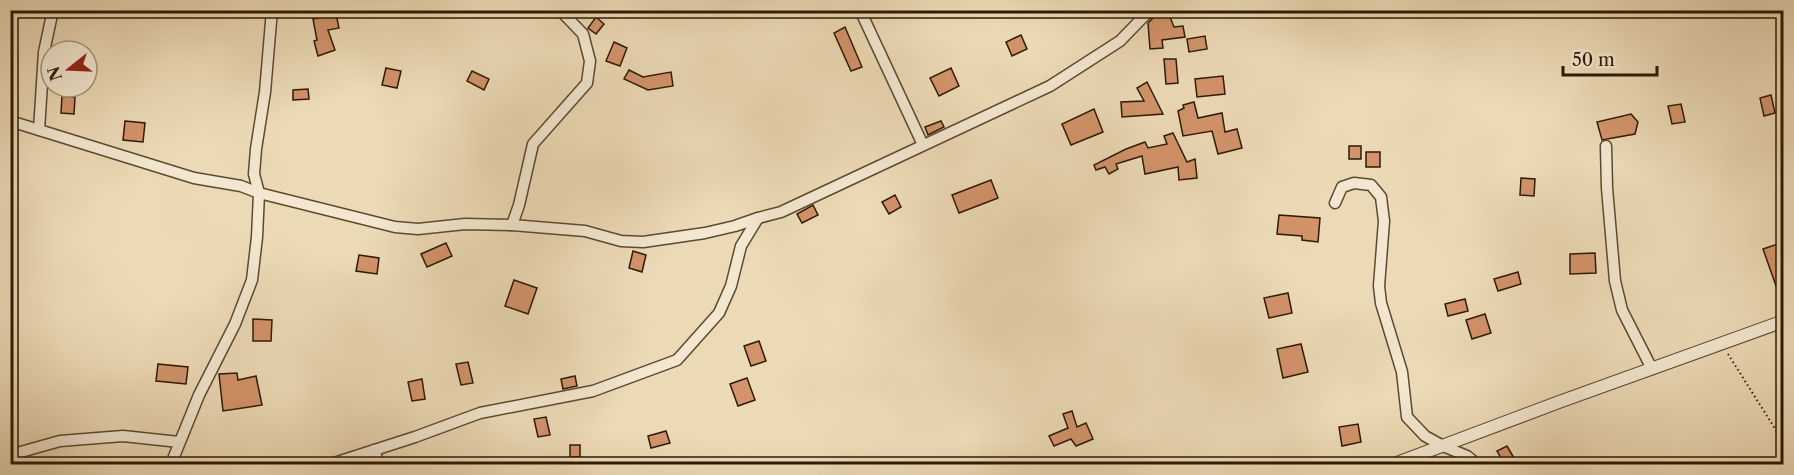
<svg xmlns="http://www.w3.org/2000/svg" width="1794" height="475" font-family="'Libre Caslon Text',serif">
  <style>
    .building { fill: #d3936b; stroke: #2c1a03; stroke-width: 1.5 }
    .lines { fill: none; stroke-linecap: round; stroke-linejoin: round }
    .minor-casing { stroke: #5c4a30; stroke-width: 13 }
    .tertiary-casing { stroke: #5c4a30; stroke-width: 14 }
    .path { stroke: #2c1a03; stroke-width: 2; stroke-dasharray: 1.5 3; stroke-linecap: butt }
    .minor { stroke: #f3e7d0; stroke-width: 10 }
    .tertiary { stroke: #f3e7d0; stroke-width: 12 }
  </style>
  <rect width="100%" height="100%" fill="#ecdab6"/>
  <filter id="stains"><feTurbulence type="fractalNoise" baseFrequency=".00333" numOctaves="4"/><feColorMatrix values="0 0 0 0 .2 0 0 0 0 .09 0 0 0 0 .02 0 0 0 .5 -.17"/></filter>
  <radialGradient id="worn" r=".72"><stop offset=".6" stop-color="#630" stop-opacity="0"/><stop offset="1" stop-color="#630" stop-opacity=".3"/></radialGradient>
  <g class="building">
    <path d="M 1168,12 L 1174,27 L 1183,26 L 1185,37 L 1162,40 L 1163,48 L 1150,49 L 1148,23 L 1154,17 Z"/>
    <path d="M 336,14 L 339,28 L 328,30 L 335,50 L 318,56 L 314,41 L 317,40 L 313,19 Z"/>
    <path d="M 596,17 L 604,24 L 596,34 L 588,28 Z"/>
    <path d="M 845,27 L 862,67 L 851,71 L 834,33 Z"/>
    <path d="M 1021,35 L 1027,49 L 1012,56 L 1006,42 Z"/>
    <path d="M 1205,36 L 1207,49 L 1189,52 L 1187,39 Z"/>
    <path d="M 614,42 L 627,48 L 620,66 L 606,61 Z"/>
    <path d="M 1164,59 L 1176,59 L 1178,83 L 1166,84 Z"/>
    <path d="M 386,68 L 401,71 L 397,88 L 382,85 Z"/>
    <path d="M 951,68 L 959,86 L 939,96 L 930,78 Z"/>
    <path d="M 629,70 L 643,77 L 671,72 L 673,86 L 648,90 L 624,79 Z"/>
    <path d="M 472,71 L 489,79 L 484,90 L 467,81 Z"/>
    <path d="M 1223,76 L 1225,94 L 1197,97 L 1195,79 Z"/>
    <path d="M 1147,82 L 1163,114 L 1122,117 L 1121,102 L 1144,101 L 1137,88 Z"/>
    <path d="M 308,89 L 309,99 L 293,100 L 293,90 Z"/>
    <path d="M 1771,95 L 1775,113 L 1764,116 L 1760,98 Z"/>
    <path d="M 62,96 L 75,97 L 74,114 L 61,113 Z"/>
    <path d="M 1194,102 L 1198,118 L 1222,113 L 1225,132 L 1237,129 L 1242,148 L 1218,154 L 1212,131 L 1183,136 L 1178,111 L 1184,108 L 1183,105 Z"/>
    <path d="M 1681,104 L 1685,122 L 1672,124 L 1668,106 Z"/>
    <path d="M 1094,109 L 1103,132 L 1071,145 L 1062,124 Z"/>
    <path d="M 1631,114 L 1638,122 L 1635,134 L 1602,140 L 1597,122 Z"/>
    <path d="M 125,121 L 145,123 L 143,142 L 123,140 Z"/>
    <path d="M 941,121 L 944,127 L 928,135 L 925,127 Z"/>
    <path d="M 1173,133 L 1187,162 L 1195,159 L 1197,178 L 1179,180 L 1178,167 L 1145,174 L 1142,156 L 1116,164 L 1118,169 L 1109,174 L 1105,167 L 1096,170 L 1094,165 L 1126,149 L 1145,142 L 1148,148 L 1167,144 L 1164,136 Z"/>
    <rect x="1349" y="146" width="12" height="13"/>
    <rect x="1366" y="152" width="14" height="15"/>
    <path d="M 1521,178 L 1535,179 L 1534,196 L 1520,195 Z"/>
    <path d="M 991,180 L 998,198 L 959,213 L 952,195 Z"/>
    <path d="M 895,195 L 901,207 L 889,214 L 882,202 Z"/>
    <path d="M 813,205 L 818,215 L 802,223 L 797,214 Z"/>
    <path d="M 1279,215 L 1320,218 L 1318,242 L 1302,240 L 1302,236 L 1277,234 Z"/>
    <path d="M 1784,242 L 1784,303 L 1782,303 L 1763,249 Z"/>
    <path d="M 446,243 L 452,256 L 427,267 L 421,254 Z"/>
    <path d="M 633,251 L 646,255 L 642,272 L 629,268 Z"/>
    <path d="M 1595,253 L 1596,273 L 1570,274 L 1570,254 Z"/>
    <path d="M 359,255 L 379,258 L 377,274 L 356,271 Z"/>
    <path d="M 1518,272 L 1521,284 L 1498,291 L 1494,279 Z"/>
    <path d="M 514,280 L 537,288 L 528,314 L 505,306 Z"/>
    <path d="M 1288,293 L 1292,313 L 1269,318 L 1264,298 Z"/>
    <path d="M 1465,299 L 1468,311 L 1448,316 L 1445,304 Z"/>
    <path d="M 1485,314 L 1491,333 L 1472,339 L 1466,320 Z"/>
    <path d="M 253,319 L 272,320 L 271,341 L 253,341 Z"/>
    <path d="M 759,341 L 766,361 L 751,366 L 744,346 Z"/>
    <path d="M 1301,344 L 1308,372 L 1283,378 L 1277,349 Z"/>
    <path d="M 468,362 L 473,383 L 461,385 L 456,364 Z"/>
    <path d="M 158,364 L 188,367 L 186,384 L 156,381 Z"/>
    <path d="M 237,373 L 238,380 L 256,376 L 262,405 L 223,411 L 219,374 Z"/>
    <path d="M 575,376 L 577,386 L 563,389 L 561,379 Z"/>
    <path d="M 747,378 L 755,400 L 738,406 L 730,384 Z"/>
    <path d="M 422,379 L 425,399 L 412,401 L 408,382 Z"/>
    <path d="M 1072,411 L 1077,427 L 1086,423 L 1093,439 L 1076,446 L 1071,439 L 1054,446 L 1049,436 L 1068,428 L 1063,414 Z"/>
    <path d="M 546,417 L 550,435 L 538,437 L 534,419 Z"/>
    <path d="M 1358,424 L 1361,442 L 1342,446 L 1339,427 Z"/>
    <path d="M 666,431 L 670,443 L 651,448 L 648,436 Z"/>
    <rect x="570" y="445" width="10" height="12"/>
    <path d="M 1507,446 L 1518,465 L 1505,465 L 1497,451 Z"/>
  </g>
  <g class="lines">
    <defs>
      <g id="minor">
        <path d="M 860,10 L 923,145"/>
        <path d="M 10,121 L 194,178 L 241,186 L 259,193 L 395,227 L 418,229 L 465,224 L 512,225 L 585,231 L 621,241 L 643,242 L 705,233 L 735,226 L 758,218 L 781,212 L 1050,86 L 1120,41 L 1150,10"/>
        <path d="M 39,130 L 44,52 L 53,10"/>
        <path d="M 1606,146 L 1607,188 L 1615,281 L 1622,310 L 1652,369"/>
        <path d="M 1335,203 L 1342,187 L 1354,183 L 1371,185 L 1381,197 L 1384,221 L 1379,286 L 1381,303 L 1402,372 L 1407,417 L 1425,436 L 1443,446 L 1467,456 L 1477,464"/>
        <path d="M 512,225 L 519,205 L 533,144 L 587,83 L 590,61 L 583,34 L 560,10"/>
        <path d="M 374,450 L 379,464"/>
        <path d="M 10,455 L 60,441 L 123,436 L 179,442"/>
        <path d="M 171,464 L 199,395 L 235,324 L 252,280 L 257,237 L 259,193 L 254,174 L 256,149 L 265,92 L 272,10"/>
        <path d="M 331,464 L 415,437 L 480,413 L 593,391 L 677,360 L 719,313 L 731,286 L 741,246 L 758,218"/>
      </g>
      <path id="tertiary" d="M 1394,464 L 1559,402 L 1784,321"/>
    </defs>
    <use href="#minor" class="minor-casing"/>
    <use href="#tertiary" class="tertiary-casing"/>
    <path class="path" d="M 1728,354 L 1784,443"/>
    <use href="#minor" class="minor"/>
    <use href="#tertiary" class="tertiary"/>
  </g>
  <rect width="1794" height="475" fill="none" stroke="#ecdab6" stroke-width="36"/>
  <rect x="12" y="12" width="1770" height="451" fill="none" stroke="#2c1a03" stroke-width="3"/>
  <rect x="18" y="18" width="1758" height="439" fill="none" stroke="#2c1a03" stroke-width="1.5"/>
  <g transform="translate(69 69) rotate(252)"><circle r="28" fill="#f3e7d0" stroke="#a3957e" stroke-width="1.5"/>
  <path d="M0-4.5L10 22L0 15L-10 22Z" fill="#8f2418"/>
  <text y="-9" font-size="16" font-weight="bold" text-anchor="middle" fill="#2c1a03">N</text>
  </g>
  <path d="M1563 66v9h94v-9" fill="none" stroke="#2c1a03" stroke-width="3"/>
  <text x="1572" y="66" font-size="18" fill="#2c1a03" stroke="#f3e7d0" stroke-width="4.5" paint-order="stroke">50 m</text>
  <rect width="100%" height="100%" filter="url(#stains)"/>
  <rect width="100%" height="100%" fill="url(#worn)"/>
</svg>
